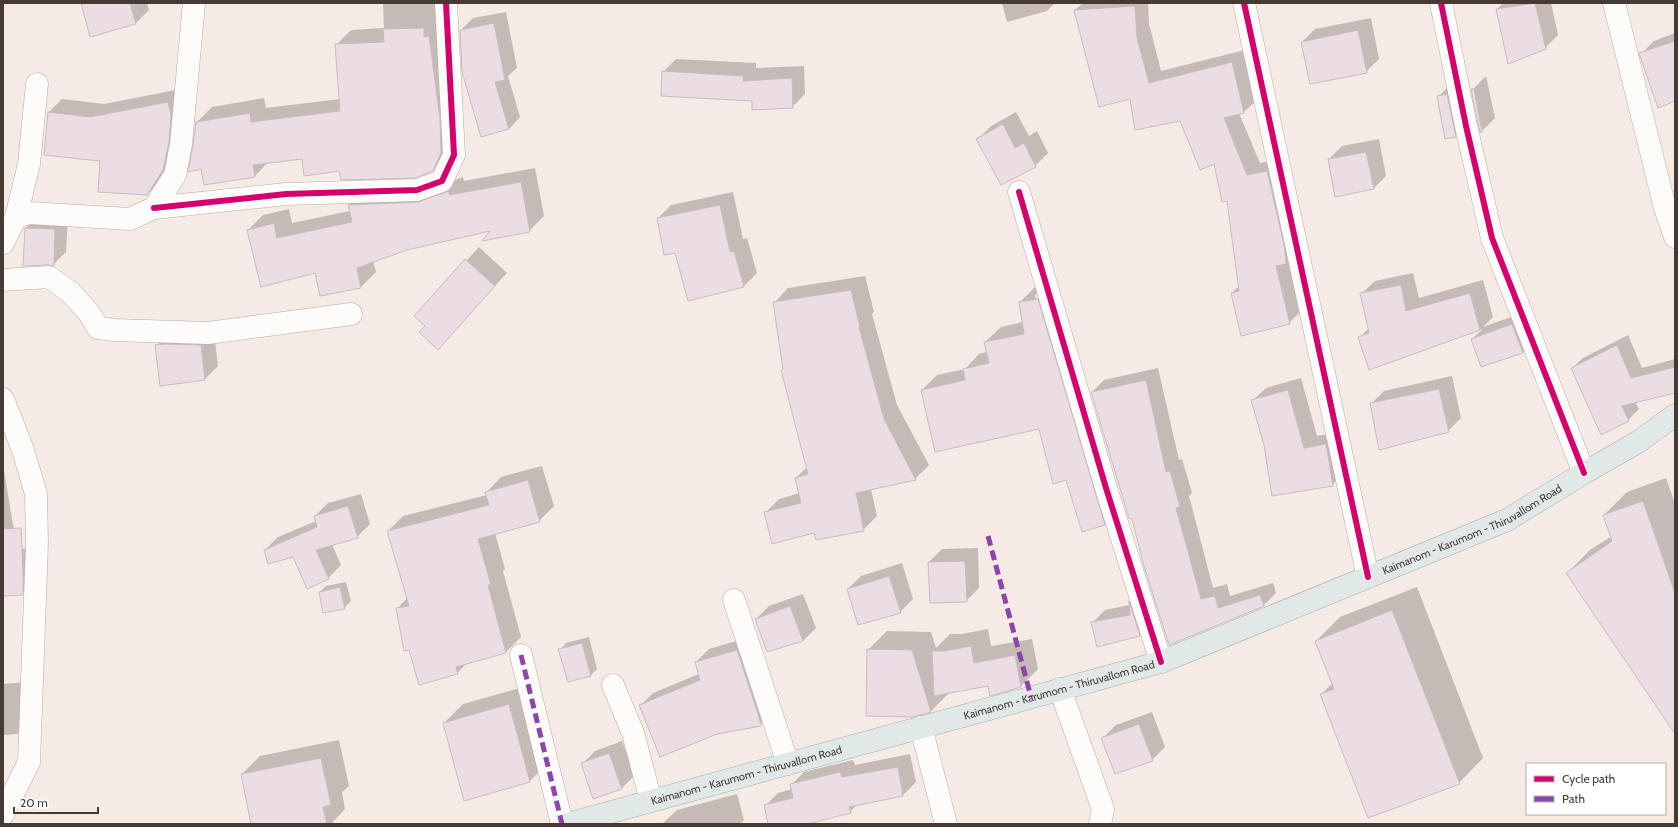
<svg xmlns="http://www.w3.org/2000/svg" width="1678" height="827" font-family="Cabin,sans-serif">
  <style>
    .shadow { fill: #0003; fill-rule: evenodd }
    .building { fill: #ecdde5; stroke: #c7bdc0 }
    .lines { fill: none; stroke-linecap: round; stroke-linejoin: round }
    .minor-casing { stroke: #b7aca6; stroke-width: 23 }
    .major-casing { stroke: #a4aeab; stroke-width: 23 }
    .minor { stroke: #fefcfb; stroke-width: 22 }
    .major { stroke: #e1e8e8; stroke-width: 22 }
    .quiet { stroke: #8e44ad; stroke-width: 5; stroke-dasharray: 10 5; stroke-linecap: butt }
    .cycleway-casing { stroke: #fff; stroke-width: 8 }
    .cycleway { stroke: #d6006c; stroke-width: 6 }
    .labels { text-anchor: middle; dominant-baseline: central; stroke-width: 3; stroke-linejoin: round; paint-order: stroke }
    .street-label { font-size: 11px; fill: #473a33; stroke: #fff }
  </style>
  <rect width="100%" height="100%" fill="#f5eae4"/>
  <g class="shadow">
    <path d="M 82,3 L 147,3 L 149,10 L 136,23 Z"/>
    <path d="M 383,3 L 443,3 L 448,155 L 432,170 L 340,170 L 303,158 L 268,162 L 255,176 L 205,184 L 197,122 L 212,107 L 264,98 L 266,108 L 340,99 L 336,45 L 351,30 L 384,28 Z"/>
    <path d="M 1002,3 L 1055,3 L 1047,11 L 1007,22 Z"/>
    <path d="M 1083,3 L 1148,3 L 1149,24 L 1161,71 L 1245,50 L 1257,100 L 1244,112 L 1239,113 L 1260,163 L 1280,159 L 1302,310 L 1289,323 L 1232,293 L 1239,286 L 1228,199 L 1215,163 L 1181,120 L 1131,98 L 1075,10 Z"/>
    <path d="M 1503,3 L 1551,3 L 1558,35 L 1545,48 L 1497,9 Z"/>
    <path d="M 506,12 L 517,68 L 508,76 L 520,117 L 509,129 L 461,30 L 473,18 Z"/>
    <path d="M 1371,18 L 1379,59 L 1366,72 L 1302,42 L 1315,29 Z"/>
    <path d="M 1675,33 L 1675,100 L 1641,54 L 1654,41 Z"/>
    <path d="M 676,59 L 756,63 L 756,68 L 804,66 L 805,94 L 792,107 L 753,100 L 663,72 Z"/>
    <path d="M 1486,76 L 1495,118 L 1482,131 L 1472,90 Z"/>
    <path d="M 1451,84 L 1468,123 L 1455,136 L 1438,97 Z"/>
    <path d="M 181,89 L 176,156 L 160,181 L 147,194 L 101,160 L 45,154 L 49,112 L 62,99 L 104,104 Z"/>
    <path d="M 1016,112 L 1029,136 L 1037,131 L 1048,153 L 1035,166 L 978,139 L 991,126 Z"/>
    <path d="M 1379,139 L 1386,176 L 1373,189 L 1329,159 L 1342,146 Z"/>
    <path d="M 535,168 L 544,216 L 529,231 L 493,230 L 407,249 L 373,261 L 376,272 L 361,287 L 321,295 L 316,272 L 248,230 L 263,215 L 289,209 L 292,223 L 350,211 L 349,205 L 364,190 L 433,188 L 463,177 L 464,181 Z"/>
    <path d="M 733,192 L 743,239 L 747,238 L 757,273 L 744,286 L 676,252 L 658,218 L 671,205 Z"/>
    <path d="M 39,215 L 68,216 L 66,252 L 53,265 L 26,228 Z"/>
    <path d="M 479,247 L 507,273 L 438,348 L 426,326 L 416,316 Z"/>
    <path d="M 1413,273 L 1419,298 L 1483,280 L 1493,317 L 1483,327 L 1525,312 L 1536,339 L 1523,352 L 1481,366 L 1472,339 L 1483,329 L 1370,369 L 1359,338 L 1369,328 L 1361,294 L 1375,281 Z"/>
    <path d="M 865,276 L 874,312 L 872,314 L 897,405 L 929,465 L 915,479 L 871,489 L 877,516 L 863,530 L 815,532 L 765,513 L 779,499 L 800,493 L 796,478 L 807,467 L 784,368 L 775,302 L 788,288 Z"/>
    <path d="M 1035,287 L 1120,509 L 1104,524 L 1067,479 L 1040,428 L 922,390 L 937,375 L 965,369 L 979,354 L 987,352 L 985,342 L 1001,327 L 1023,322 L 1020,302 ZM 1037,294 L 1103,516 L 1101,516 L 1035,295 Z"/>
    <path d="M 169,333 L 214,333 L 218,366 L 205,379 L 161,385 L 156,346 Z"/>
    <path d="M 1628,335 L 1642,368 L 1675,359 L 1675,392 L 1635,402 L 1639,409 L 1628,420 L 1601,434 L 1572,368 L 1583,358 Z"/>
    <path d="M 1158,368 L 1179,460 L 1182,459 L 1192,493 L 1189,496 L 1213,588 L 1227,584 L 1230,596 L 1273,583 L 1276,593 L 1264,605 L 1169,644 L 1133,518 L 1092,392 L 1104,380 Z"/>
    <path d="M 1452,376 L 1461,418 L 1448,431 L 1371,404 L 1384,391 Z"/>
    <path d="M 1301,378 L 1317,436 L 1339,432 L 1345,472 L 1332,485 L 1265,445 L 1252,401 L 1266,388 Z"/>
    <path d="M 3,464 L 17,549 L 34,548 L 34,582 L 22,594 L 3,595 Z"/>
    <path d="M 542,466 L 554,506 L 539,521 L 495,533 L 505,569 L 503,571 L 521,637 L 506,652 L 468,662 L 457,673 L 398,608 L 407,598 L 388,531 L 403,516 L 487,495 L 487,492 L 501,477 Z"/>
    <path d="M 1666,478 L 1675,504 L 1675,728 L 1567,573 L 1590,550 L 1612,536 L 1604,515 L 1627,492 Z"/>
    <path d="M 361,494 L 370,524 L 357,537 L 332,544 L 341,565 L 328,578 L 293,556 L 265,550 L 278,537 L 316,521 L 315,516 L 328,503 Z"/>
    <path d="M 978,548 L 979,588 L 966,601 L 929,562 L 942,549 Z"/>
    <path d="M 902,563 L 913,599 L 900,612 L 848,589 L 861,576 Z"/>
    <path d="M 346,582 L 351,601 L 344,608 L 320,592 L 326,586 Z"/>
    <path d="M 1417,587 L 1483,758 L 1459,783 L 1321,694 L 1333,683 L 1316,641 L 1340,617 Z"/>
    <path d="M 1142,589 L 1152,622 L 1139,635 L 1092,623 L 1105,610 L 1130,605 L 1130,602 Z"/>
    <path d="M 803,594 L 816,628 L 803,641 L 756,619 L 769,606 Z"/>
    <path d="M 988,629 L 991,646 L 1032,639 L 1038,669 L 1021,686 L 988,684 L 950,692 L 931,711 L 911,716 L 868,650 L 887,631 L 931,632 L 936,648 L 950,634 L 962,634 Z"/>
    <path d="M 589,637 L 597,669 L 591,675 L 568,681 L 560,650 L 566,643 Z"/>
    <path d="M 750,637 L 773,712 L 760,725 L 640,706 L 653,693 L 699,674 L 696,662 L 709,649 Z"/>
    <path d="M 27,682 L 30,721 L 17,734 L 3,735 L 3,684 Z"/>
    <path d="M 527,686 L 549,762 L 530,781 L 465,799 L 444,723 L 463,704 Z"/>
    <path d="M 1152,712 L 1165,747 L 1152,760 L 1103,738 L 1116,725 Z"/>
    <path d="M 339,740 L 349,786 L 342,792 L 345,809 L 331,824 L 252,824 L 242,774 L 260,756 Z"/>
    <path d="M 622,741 L 635,775 L 622,788 L 594,797 L 582,764 L 595,751 Z"/>
    <path d="M 910,754 L 916,782 L 903,795 L 858,804 L 850,812 L 803,824 L 769,824 L 765,806 L 778,793 L 792,789 L 791,785 L 804,772 L 853,760 L 855,765 Z"/>
    <path d="M 737,794 L 744,820 L 739,824 L 662,824 L 677,810 Z"/>
  </g>
  <g class="building">
    <path d="M 81,3 L 130,3 L 136,24 L 90,37 Z"/>
    <path d="M 1535,3 L 1546,49 L 1508,64 L 1496,9 Z"/>
    <path d="M 1135,6 L 1137,38 L 1149,83 L 1232,62 L 1244,113 L 1224,118 L 1247,175 L 1267,171 L 1284,245 L 1286,264 L 1276,266 L 1290,324 L 1241,336 L 1231,293 L 1239,291 L 1227,201 L 1222,202 L 1214,164 L 1200,170 L 1180,121 L 1135,130 L 1130,99 L 1099,107 L 1074,10 Z"/>
    <path d="M 494,23 L 505,80 L 495,82 L 509,129 L 481,137 L 462,72 L 460,30 Z"/>
    <path d="M 424,28 L 424,37 L 429,36 L 440,119 L 441,153 L 433,171 L 415,178 L 341,180 L 339,171 L 304,176 L 302,159 L 253,165 L 255,177 L 204,185 L 201,169 L 188,172 L 193,145 L 196,122 L 250,113 L 251,122 L 340,111 L 335,44 L 384,42 L 383,29 Z"/>
    <path d="M 1358,30 L 1367,73 L 1310,84 L 1301,42 Z"/>
    <path d="M 1675,41 L 1675,101 L 1658,108 L 1639,53 Z"/>
    <path d="M 662,71 L 744,76 L 743,81 L 792,78 L 793,108 L 752,110 L 752,101 L 661,96 Z"/>
    <path d="M 1471,89 L 1474,89 L 1482,132 L 1480,132 Z"/>
    <path d="M 1447,94 L 1456,137 L 1445,139 L 1437,96 Z"/>
    <path d="M 168,102 L 171,115 L 169,142 L 163,170 L 147,195 L 98,192 L 100,161 L 44,155 L 48,112 L 90,117 Z"/>
    <path d="M 1003,124 L 1015,148 L 1024,143 L 1036,167 L 1001,185 L 976,139 Z"/>
    <path d="M 1366,152 L 1374,189 L 1335,197 L 1328,159 Z"/>
    <path d="M 521,182 L 530,232 L 482,241 L 490,231 L 407,250 L 357,268 L 361,288 L 320,296 L 315,273 L 261,287 L 247,230 L 274,223 L 277,238 L 352,222 L 348,205 L 418,202 L 449,191 L 449,195 Z"/>
    <path d="M 720,205 L 730,252 L 734,251 L 744,287 L 688,301 L 675,253 L 664,255 L 657,218 Z"/>
    <path d="M 25,228 L 55,229 L 54,266 L 48,265 L 23,266 Z"/>
    <path d="M 465,259 L 495,286 L 438,350 L 419,332 L 425,326 L 414,316 Z"/>
    <path d="M 1401,285 L 1406,311 L 1470,293 L 1480,330 L 1369,370 L 1358,337 L 1369,333 L 1360,293 Z"/>
    <path d="M 851,290 L 860,327 L 859,327 L 884,419 L 916,480 L 856,493 L 864,531 L 816,540 L 814,533 L 772,544 L 764,512 L 801,503 L 795,478 L 808,474 L 781,370 L 783,369 L 773,302 Z"/>
    <path d="M 1038,299 L 1105,525 L 1082,532 L 1066,480 L 1053,484 L 1039,429 L 935,452 L 921,390 L 965,380 L 963,369 L 989,363 L 984,342 L 1024,334 L 1019,302 Z"/>
    <path d="M 1512,324 L 1523,353 L 1481,367 L 1471,339 Z"/>
    <path d="M 164,344 L 201,345 L 205,380 L 160,386 L 155,345 Z"/>
    <path d="M 1617,345 L 1631,378 L 1675,367 L 1675,393 L 1622,406 L 1629,421 L 1601,435 L 1571,368 Z"/>
    <path d="M 1146,380 L 1166,472 L 1170,471 L 1180,507 L 1176,508 L 1201,599 L 1215,596 L 1218,608 L 1260,595 L 1264,606 L 1169,645 L 1144,566 L 1132,519 L 1129,518 L 1091,392 Z"/>
    <path d="M 1439,389 L 1449,432 L 1379,450 L 1370,403 Z"/>
    <path d="M 1288,390 L 1304,448 L 1326,444 L 1333,486 L 1272,496 L 1264,445 L 1251,400 Z"/>
    <path d="M 528,480 L 540,522 L 478,539 L 491,585 L 488,585 L 506,653 L 456,667 L 458,674 L 419,685 L 409,650 L 404,651 L 396,608 L 409,606 L 387,531 L 489,505 L 485,492 Z"/>
    <path d="M 1643,501 L 1675,593 L 1675,734 L 1566,573 L 1612,541 L 1603,515 Z"/>
    <path d="M 348,506 L 358,538 L 316,550 L 329,579 L 307,589 L 293,557 L 268,564 L 264,550 L 317,527 L 314,516 Z"/>
    <path d="M 21,528 L 23,570 L 23,595 L 3,596 L 3,529 Z"/>
    <path d="M 965,561 L 967,602 L 930,603 L 928,562 Z"/>
    <path d="M 889,576 L 901,613 L 858,625 L 847,589 Z"/>
    <path d="M 340,587 L 345,609 L 323,613 L 319,592 Z"/>
    <path d="M 1129,601 L 1140,636 L 1097,647 L 1091,622 L 1130,615 Z"/>
    <path d="M 790,606 L 803,641 L 767,652 L 755,619 Z"/>
    <path d="M 1392,610 L 1460,784 L 1368,818 L 1320,694 L 1334,689 L 1315,641 Z"/>
    <path d="M 582,643 L 591,676 L 568,682 L 558,649 Z"/>
    <path d="M 971,646 L 974,663 L 1015,655 L 1021,687 L 990,696 L 988,686 L 934,696 L 932,651 L 945,651 Z"/>
    <path d="M 867,649 L 912,650 L 931,712 L 912,717 L 866,716 Z"/>
    <path d="M 737,650 L 758,714 L 761,726 L 717,734 L 660,757 L 639,705 L 700,680 L 695,662 Z"/>
    <path d="M 509,704 L 530,782 L 464,801 L 443,723 Z"/>
    <path d="M 1139,724 L 1153,761 L 1115,774 L 1101,738 Z"/>
    <path d="M 609,753 L 622,789 L 593,799 L 581,763 Z"/>
    <path d="M 321,758 L 331,805 L 323,807 L 327,824 L 251,824 L 241,774 Z"/>
    <path d="M 898,767 L 903,796 L 849,807 L 851,813 L 807,824 L 768,824 L 764,805 L 793,798 L 790,784 L 840,772 L 842,777 Z"/>
  </g>
  <g class="lines">
    <defs>
      <g id="minor">
        <path d="M 1244,3 L 1368,577"/>
        <path d="M 1441,3 L 1466,126 L 1492,238 L 1584,473"/>
        <path d="M 1614,3 L 1665,208 L 1675,237"/>
        <path d="M 1019,192 L 1106,488 L 1161,662"/>
        <path d="M 154,208 L 286,194 L 417,190 L 442,181 L 454,155 L 446,3"/>
        <path d="M 16,217 L 29,164 L 37,84"/>
        <path d="M 3,243 L 16,217 L 29,213 L 130,219 L 154,208 L 175,175 L 181,144 L 194,3"/>
        <path d="M 3,280 L 49,277 L 70,292 L 89,313 L 98,328 L 114,330 L 208,333 L 351,314"/>
        <path d="M 3,399 L 23,450 L 36,494 L 37,543 L 29,762 L 3,814"/>
        <path d="M 734,600 L 788,764"/>
        <path d="M 521,655 L 562,824"/>
        <path d="M 613,685 L 633,733 L 651,801"/>
        <path d="M 1060,689 L 1103,809 L 1100,824"/>
        <path d="M 921,727 L 946,824"/>
      </g>
      <g id="major">
        <path id="s1" d="M 567,824 L 1161,662 L 1507,520 L 1584,473 L 1638,442 L 1675,415"/>
      </g>
    </defs>
    <use href="#minor" class="minor-casing"/>
    <use href="#major" class="major-casing"/>
    <use href="#minor" class="minor"/>
    <use href="#major" class="major"/>
    <g class="quiet">
      <path d="M 988,536 L 1031,697"/>
      <path d="M 521,655 L 562,824"/>
    </g>
    <defs>
      <g id="cycleway">
        <path d="M 1244,3 L 1368,577"/>
        <path d="M 1441,3 L 1466,126 L 1492,238 L 1584,473"/>
        <path d="M 1019,192 L 1106,488 L 1161,662"/>
        <path d="M 154,208 L 286,194 L 417,190 L 442,181 L 454,155 L 446,3"/>
      </g>
    </defs>
    <use href="#cycleway" class="cycleway-casing"/>
    <use href="#cycleway" class="cycleway"/>
  </g>
  <g class="labels">
    <g class="street-label">
      <text stroke="none"><textPath href="#s1" startOffset="954">Kaimanom - Karumom - Thiruvallom Road</textPath></text>
      <text stroke="none"><textPath href="#s1" startOffset="510">Kaimanom - Karumom - Thiruvallom Road</textPath></text>
      <text stroke="none"><textPath href="#s1" startOffset="186">Kaimanom - Karumom - Thiruvallom Road</textPath></text>
    </g>
  </g>
  <rect width="1678" height="827" fill="none" stroke="#473a33" stroke-width="8"/>
  <rect x="1526" y="763" width="140" height="52" fill="#ffffff" stroke="#b5b0ad"/>
  <rect x="1534" y="776" width="20" height="6" fill="#d6006c" stroke="#b5b0ad"/>
  <text x="1562" y="783" font-size="12" fill="#473a33">Cycle path</text>
  <rect x="1534" y="796" width="20" height="6" fill="#8e44ad" stroke="#b5b0ad"/>
  <text x="1562" y="803" font-size="12" fill="#473a33">Path</text>
  <path d="M14 807v6h84v-6" fill="none" stroke="#473a33" stroke-width="2"/>
  <text x="20" y="807" font-size="12" fill="#473a33" stroke="#ffffff" stroke-width="3" paint-order="stroke">20 m</text>
</svg>
